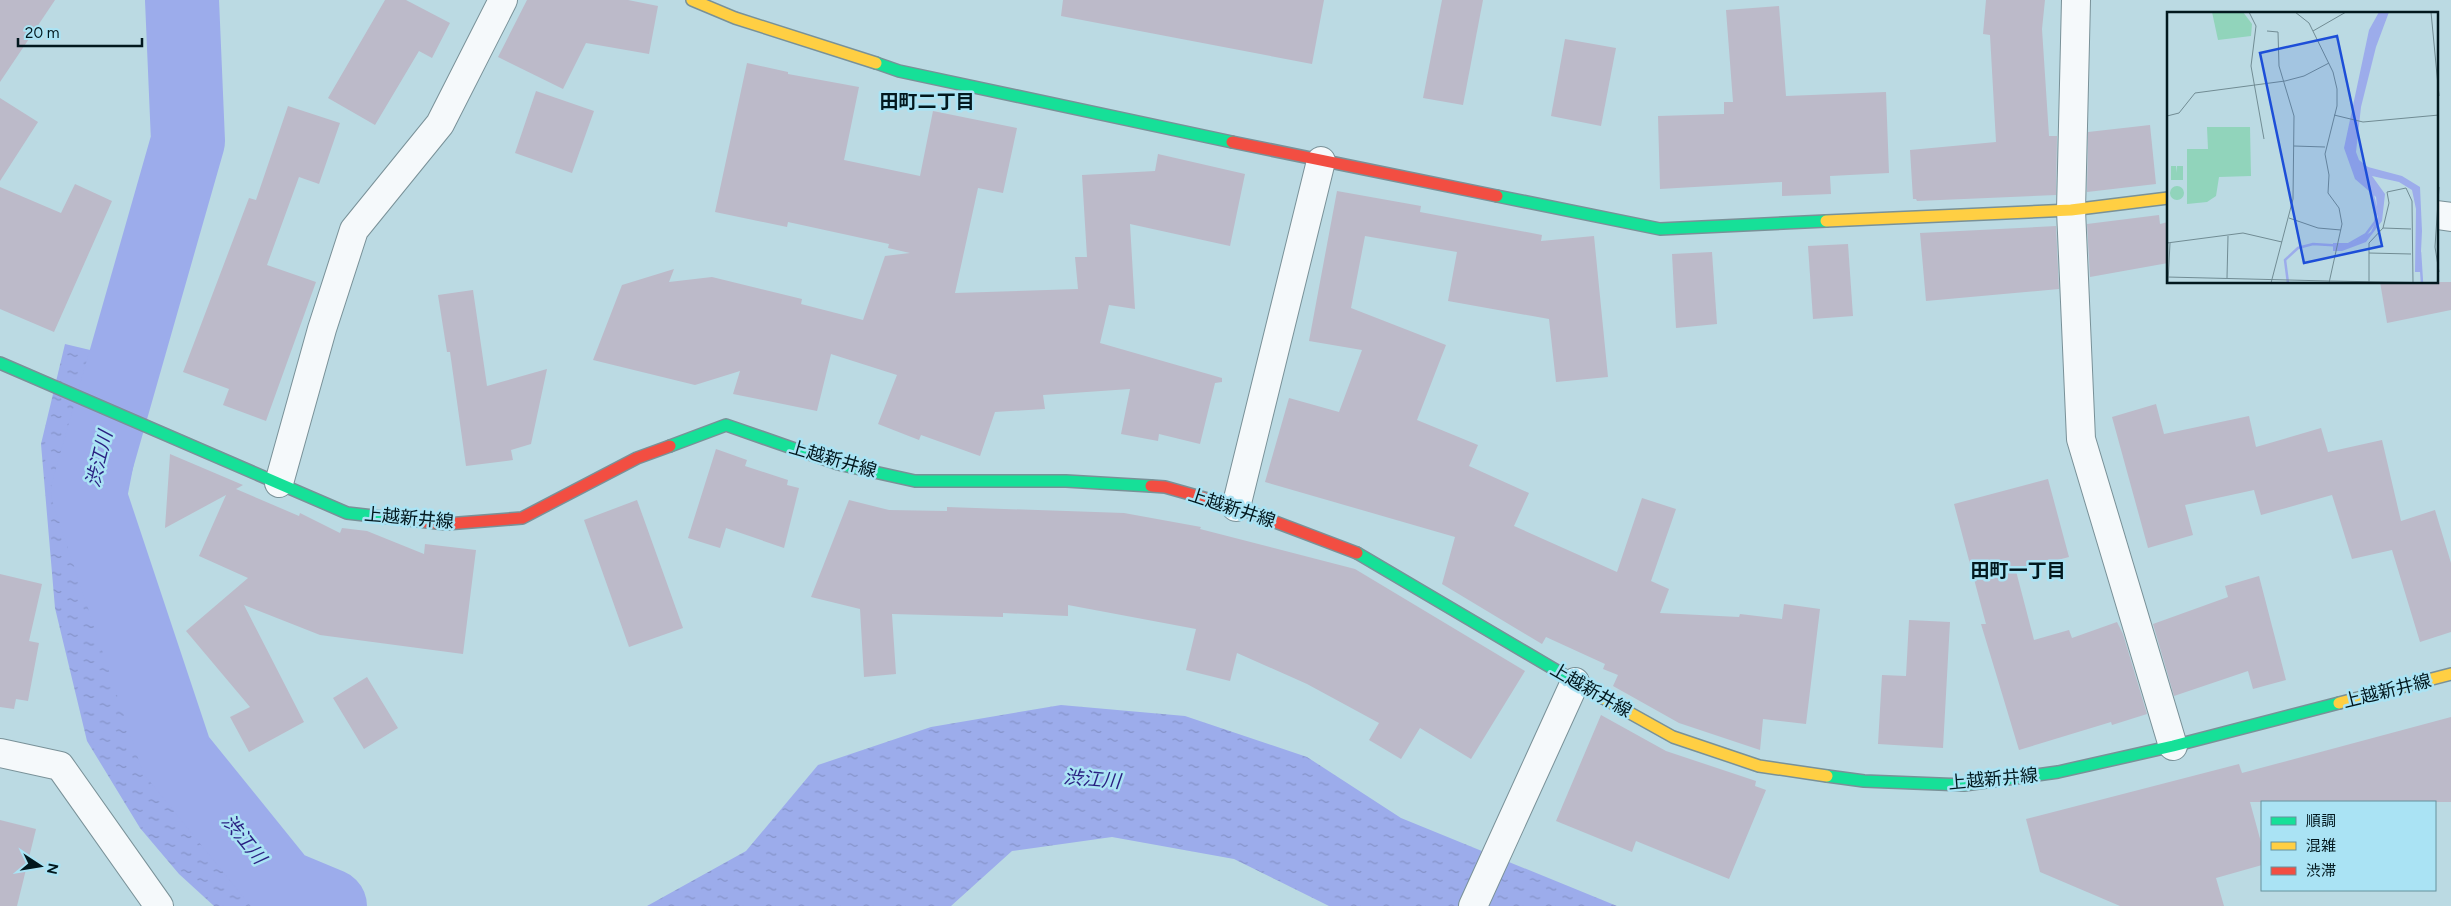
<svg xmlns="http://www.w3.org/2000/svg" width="2451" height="906" font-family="Figtree,'Noto Sans JP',sans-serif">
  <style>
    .water { fill: url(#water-ripples) }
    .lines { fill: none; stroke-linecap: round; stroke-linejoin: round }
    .river { stroke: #9caceb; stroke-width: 74 }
    .building { fill: #bcbac9 }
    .street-casing { stroke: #799198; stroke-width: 30 }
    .fast-casing { stroke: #799198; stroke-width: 14 }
    .slow-casing { stroke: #799198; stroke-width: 14 }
    .jam-casing { stroke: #799198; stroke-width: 14 }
    .street { stroke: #f5f9fb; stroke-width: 28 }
    .fast { stroke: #16e098; stroke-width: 11 }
    .slow { stroke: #ffcf43; stroke-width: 11 }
    .jam { stroke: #f24e42; stroke-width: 11 }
    .labels { text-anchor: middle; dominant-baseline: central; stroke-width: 5; stroke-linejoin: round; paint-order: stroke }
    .street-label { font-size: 18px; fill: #02181e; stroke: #aae3f4 }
    .neighbourhood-label { font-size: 19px; font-weight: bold; fill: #02181e; stroke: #aae3f4 }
    .water-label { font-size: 19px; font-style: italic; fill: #291f81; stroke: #aae3f4 }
    .inset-river { fill: none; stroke: #9caceb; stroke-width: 2.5 }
    .inset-road { fill: none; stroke: #718c94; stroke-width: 1 }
    .view { fill: #1d4ed8; fill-opacity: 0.15; stroke: #1d4ed8; stroke-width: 2.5 }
    .inset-edge { fill: none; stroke: #02181e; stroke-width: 2.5 }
  </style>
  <defs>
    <pattern id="water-ripples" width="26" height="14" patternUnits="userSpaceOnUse" patternTransform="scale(1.25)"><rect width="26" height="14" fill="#9caceb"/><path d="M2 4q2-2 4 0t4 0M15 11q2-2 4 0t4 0" fill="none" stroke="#8593c9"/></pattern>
  </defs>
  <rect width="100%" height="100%" fill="#bbdae3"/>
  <g class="water">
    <path d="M 65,344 L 153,365 L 112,576 L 145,670 L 187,818 L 226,868 L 288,906 L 214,906 L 179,874 L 140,828 L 87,741 L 55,608 L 41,444 Z"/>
    <path d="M 1061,705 L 1185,716 L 1307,757 L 1401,818 L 1617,906 L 1329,906 L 1234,859 L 1112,837 L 1012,851 L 951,906 L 647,906 L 746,851 L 818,765 L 931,727 Z"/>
  </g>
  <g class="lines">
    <path class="river" d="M 182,0 L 188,141 L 88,491 L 176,755 L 282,886 L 330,906"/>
  </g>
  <g class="building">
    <path d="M 0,0 L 55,0 L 0,82 Z"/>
    <path d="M 385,0 L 406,0 L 450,23 L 432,58 L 419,51 L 375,125 L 328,98 Z"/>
    <path d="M 527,0 L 628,0 L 658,6 L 649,54 L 586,43 L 563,89 L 498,57 Z"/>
    <path d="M 1063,0 L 1324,0 L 1312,64 L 1061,16 Z"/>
    <path d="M 1442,0 L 1483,0 L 1463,105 L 1423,98 Z"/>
    <path d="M 1986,0 L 2045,0 L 2042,29 L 2049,136 L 2057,136 L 2056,195 L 1917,201 L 1916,199 L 1913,199 L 1910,150 L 1996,142 L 1990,35 L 1983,34 Z"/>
    <path d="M 1779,6 L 1786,96 L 1886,92 L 1889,173 L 1830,176 L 1831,194 L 1782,196 L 1782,182 L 1660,189 L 1658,116 L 1724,114 L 1724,102 L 1733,102 L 1726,10 Z"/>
    <path d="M 1565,39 L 1616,48 L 1601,126 L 1551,116 Z"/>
    <path d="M 747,63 L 788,72 L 788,74 L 859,87 L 844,160 L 920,176 L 933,111 L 1017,128 L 1003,193 L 978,188 L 955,293 L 1078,289 L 1075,257 L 1087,257 L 1082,175 L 1155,171 L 1158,154 L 1245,174 L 1230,246 L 1130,224 L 1135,309 L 1109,305 L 1100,343 L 1222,378 L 1222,382 L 1215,383 L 1200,444 L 1159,434 L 1158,441 L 1121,434 L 1130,389 L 1043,395 L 1045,409 L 995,412 L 980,456 L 921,435 L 919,440 L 878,424 L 897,375 L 831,354 L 817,411 L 733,394 L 740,371 L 695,385 L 593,360 L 622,285 L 674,269 L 669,282 L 712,277 L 802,299 L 801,304 L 863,320 L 885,256 L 910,253 L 888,248 L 889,244 L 788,222 L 787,227 L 715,212 Z"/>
    <path d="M 536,91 L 594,111 L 572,173 L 515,153 Z"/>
    <path d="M 0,98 L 38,122 L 0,181 Z"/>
    <path d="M 288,106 L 340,123 L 319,184 L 299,177 L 267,265 L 316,282 L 266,421 L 223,405 L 229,389 L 183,372 L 249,198 L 256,200 Z"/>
    <path d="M 2150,125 L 2156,184 L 2087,192 L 2088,132 Z"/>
    <path d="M 75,184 L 112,201 L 54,332 L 0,309 L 0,187 L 61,213 Z"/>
    <path d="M 1337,191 L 1421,206 L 1420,212 L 1542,235 L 1541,241 L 1594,236 L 1608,377 L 1556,382 L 1549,319 L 1448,301 L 1457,252 L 1365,236 L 1351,308 L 1446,345 L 1417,420 L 1478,445 L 1469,466 L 1529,493 L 1514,526 L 1617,572 L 1642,498 L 1676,509 L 1651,581 L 1669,589 L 1660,613 L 1739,617 L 1740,614 L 1782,619 L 1784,604 L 1820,609 L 1806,724 L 1763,719 L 1760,750 L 1679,723 L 1613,686 L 1618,675 L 1603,669 L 1605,664 L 1546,637 L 1542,644 L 1442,584 L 1455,537 L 1265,482 L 1289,398 L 1339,412 L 1362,350 L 1309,341 Z"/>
    <path d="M 2159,215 L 2160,224 L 2168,222 L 2168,263 L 2090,277 L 2087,224 Z"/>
    <path d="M 2056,226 L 2059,289 L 1926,301 L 1920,233 Z"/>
    <path d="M 1848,244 L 1853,316 L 1813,319 L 1808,246 Z"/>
    <path d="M 1712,252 L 1717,324 L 1676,328 L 1672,254 Z"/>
    <path d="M 2380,282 L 2451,282 L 2451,310 L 2387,323 Z"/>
    <path d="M 473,290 L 487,386 L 547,369 L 531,444 L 511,450 L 513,460 L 466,466 L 450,352 L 447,352 L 438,295 Z"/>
    <path d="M 2156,404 L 2164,434 L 2249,416 L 2256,447 L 2321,428 L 2328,452 L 2382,440 L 2401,521 L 2435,510 L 2451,563 L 2451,632 L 2420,642 L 2392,550 L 2352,559 L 2332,495 L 2261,515 L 2254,490 L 2185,505 L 2193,535 L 2148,548 L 2112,417 Z"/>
    <path d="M 716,449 L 747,460 L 745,466 L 788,480 L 787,485 L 799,488 L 784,548 L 726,528 L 720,548 L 688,538 Z"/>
    <path d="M 170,454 L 243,485 L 236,489 L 299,516 L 300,513 L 340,533 L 342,528 L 367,531 L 424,554 L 425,544 L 476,550 L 463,654 L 320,635 L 244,605 L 304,722 L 249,752 L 230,717 L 250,707 L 186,631 L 248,578 L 199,556 L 226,495 L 165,528 Z"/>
    <path d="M 2048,479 L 2069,557 L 2016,571 L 2034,640 L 2069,630 L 2072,638 L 2117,622 L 2123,634 L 2147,714 L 2112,725 L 2111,722 L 2019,750 L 1981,624 L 1986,624 L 1954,504 Z"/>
    <path d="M 637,500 L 683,628 L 629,647 L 584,520 Z"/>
    <path d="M 849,500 L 889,510 L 947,511 L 947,507 L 1124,513 L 1201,527 L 1200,529 L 1355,569 L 1525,671 L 1471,759 L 1420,728 L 1401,759 L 1369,740 L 1379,723 L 1307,684 L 1237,653 L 1230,681 L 1186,670 L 1196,629 L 1068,605 L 1068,616 L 1003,613 L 1003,617 L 892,614 L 896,674 L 864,677 L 860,609 L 811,597 Z"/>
    <path d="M 0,574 L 42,584 L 29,641 L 39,643 L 28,701 L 16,699 L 14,709 L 0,707 Z"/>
    <path d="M 2259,576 L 2286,680 L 2253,689 L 2248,671 L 2174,696 L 2153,624 L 2228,597 L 2225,586 Z"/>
    <path d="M 1909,620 L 1950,622 L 1943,748 L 1878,744 L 1882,675 L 1906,676 Z"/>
    <path d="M 367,677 L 398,728 L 364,749 L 333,698 Z"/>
    <path d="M 1601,715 L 1666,751 L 1756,781 L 1755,786 L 1766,790 L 1729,879 L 1636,841 L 1632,852 L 1556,821 Z"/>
    <path d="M 2451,717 L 2451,802 L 2250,802 L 2262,846 L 2262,865 L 2216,878 L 2224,906 L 2120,906 L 2040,872 L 2026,819 L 2239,764 L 2242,773 Z"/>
    <path d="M 0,820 L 36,829 L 17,906 L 0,906 Z"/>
  </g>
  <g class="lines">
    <defs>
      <g id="street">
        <path d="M 2076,0 L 2071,210 L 2081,439 L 2173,746"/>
        <path d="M 2437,215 L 2451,217"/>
        <path d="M 279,483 L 322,329 L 354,230 L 440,124 L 503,0"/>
        <path d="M 1236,507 L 1321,161"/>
        <path d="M 0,753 L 60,766 L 159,906"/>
        <path d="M 1473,906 L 1575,682"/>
      </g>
      <g id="fast">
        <path d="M 876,63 L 899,71 L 1232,142"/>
        <path d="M 1497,196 L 1660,229 L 1826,221"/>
        <path d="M 0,363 L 347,513 L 418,521"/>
        <path d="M 670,446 L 726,425 L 838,464 L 915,481 L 1066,481 L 1151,486"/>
        <path d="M 1357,553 L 1603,698"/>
        <path d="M 1827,776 L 1864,781 L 1964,785 L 2058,772 L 2173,746 L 2339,703"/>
      </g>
      <g id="slow">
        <path d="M 692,0 L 735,18 L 876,63"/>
        <path d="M 1826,221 L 2071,210 L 2168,198"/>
        <path d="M 1603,698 L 1673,737 L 1759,766 L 1827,776"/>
        <path d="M 2339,703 L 2451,674"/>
      </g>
      <g id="jam">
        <path d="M 1232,142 L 1497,196"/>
        <path d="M 1151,486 L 1165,487 L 1236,507 L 1357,553"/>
        <path d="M 418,521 L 446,524 L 522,518 L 637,458 L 670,446"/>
      </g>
    </defs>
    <use href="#street" class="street-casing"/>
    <use href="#fast" class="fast-casing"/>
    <use href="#slow" class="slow-casing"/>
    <use href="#jam" class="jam-casing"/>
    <use href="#street" class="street"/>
    <use href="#fast" class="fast"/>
    <use href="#slow" class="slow"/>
    <use href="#jam" class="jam"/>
  </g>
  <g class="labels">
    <g class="street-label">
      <text transform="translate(833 459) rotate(16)">上越新井線</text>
      <text transform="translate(1232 508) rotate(18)">上越新井線</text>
      <text transform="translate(409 518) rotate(5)">上越新井線</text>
      <text transform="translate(1591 690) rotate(30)">上越新井線</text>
      <text transform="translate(2387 691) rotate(-14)">上越新井線</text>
      <text transform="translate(1993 779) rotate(-5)">上越新井線</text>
    </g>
    <g class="neighbourhood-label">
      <text x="927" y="101">田町二丁目</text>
      <text x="2018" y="570">田町一丁目</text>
    </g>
    <g class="water-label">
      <text transform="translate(99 459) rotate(-76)">渋江川</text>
      <text transform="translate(1092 779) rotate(5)">渋江川</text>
      <text transform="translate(244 839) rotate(51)">渋江川</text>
    </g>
  </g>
  <g transform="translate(2167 12)">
    <rect width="271" height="271" fill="#bbdae3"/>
    <path d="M 45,0 L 76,0 L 85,12 L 84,24 L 51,28 Z" fill="#91d4bb"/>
    <path d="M 40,115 L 83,115 L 84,164 L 52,165 L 49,184 L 40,190 L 20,192 L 20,137 L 41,137 ZM 4,154 L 9,154 L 10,161 L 10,154 L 16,154 L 16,168 L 4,168 ZM3 181a7 7 0 1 1 14 0a7 7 0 1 1-14 0Z" fill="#91d4bb"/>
    <path d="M 212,0 L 222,0 L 209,35 L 194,95 L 189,140 L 192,148 L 201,155 L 235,164 L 253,175 L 255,219 L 253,260 L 248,260 L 249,197 L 245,178 L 232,170 L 205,164 L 218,182 L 215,209 L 199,230 L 175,239 L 166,239 L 166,231 L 185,231 L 204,220 L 211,205 L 209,185 L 188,167 L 177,136 L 202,18 Z" fill="#9caceb"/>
    <path class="inset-river" d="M 253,240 L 255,271M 121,271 L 118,248 L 131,236 L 146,232 L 178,234 L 199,222 L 208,210 L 210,200 L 204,176"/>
    <path class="inset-road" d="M 82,0 L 89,14 L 84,54 L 97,127M 128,0 L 142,11 L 166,60 L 170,77 L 170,94 L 158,142 L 162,163 L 161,181 L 172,196 L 175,212 L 162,271M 264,0 L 272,84M 100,19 L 111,20 L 112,54 L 127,104 L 126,187 L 104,271M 146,19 L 179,0M 167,103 L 196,110 L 272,103M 0,104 L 12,101 L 28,81 L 118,69 L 137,64 L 162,51M 127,134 L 158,135M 272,175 L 268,235 L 272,260M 122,206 L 151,216 L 174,218M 216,216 L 244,217M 0,231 L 76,221 L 115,230M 202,241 L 244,242M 0,265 L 162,269M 60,266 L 61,224M 162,269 L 272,271M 202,270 L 202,231 L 216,216 L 222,191 L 220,180 L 239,176 L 245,189 L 246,271M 1,271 L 3,231"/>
    <path class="view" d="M 170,24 L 215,234 L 137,251 L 93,41 Z"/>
    <rect width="271" height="271" class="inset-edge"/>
  </g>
  <rect x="2261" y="801" width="175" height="90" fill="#aae3f4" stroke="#67929e"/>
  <rect x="2271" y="817" width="25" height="8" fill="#16e098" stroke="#67929e"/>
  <text x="2306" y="826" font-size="15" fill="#02181e">順調</text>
  <rect x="2271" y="842" width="25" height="8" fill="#ffcf43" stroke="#67929e"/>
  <text x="2306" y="851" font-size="15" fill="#02181e">混雑</text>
  <rect x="2271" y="867" width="25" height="8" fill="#f24e42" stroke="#67929e"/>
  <text x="2306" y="876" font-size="15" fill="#02181e">渋滞</text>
  <g transform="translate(40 866) rotate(102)" stroke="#aae3f4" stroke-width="4" paint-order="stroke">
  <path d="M0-4L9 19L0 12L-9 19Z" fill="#02181e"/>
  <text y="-8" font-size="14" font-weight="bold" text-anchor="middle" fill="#02181e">N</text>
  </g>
  <path d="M18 38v8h124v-8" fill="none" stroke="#02181e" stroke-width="2.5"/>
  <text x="25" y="38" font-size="15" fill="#02181e" stroke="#aae3f4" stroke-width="4" paint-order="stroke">20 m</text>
</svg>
